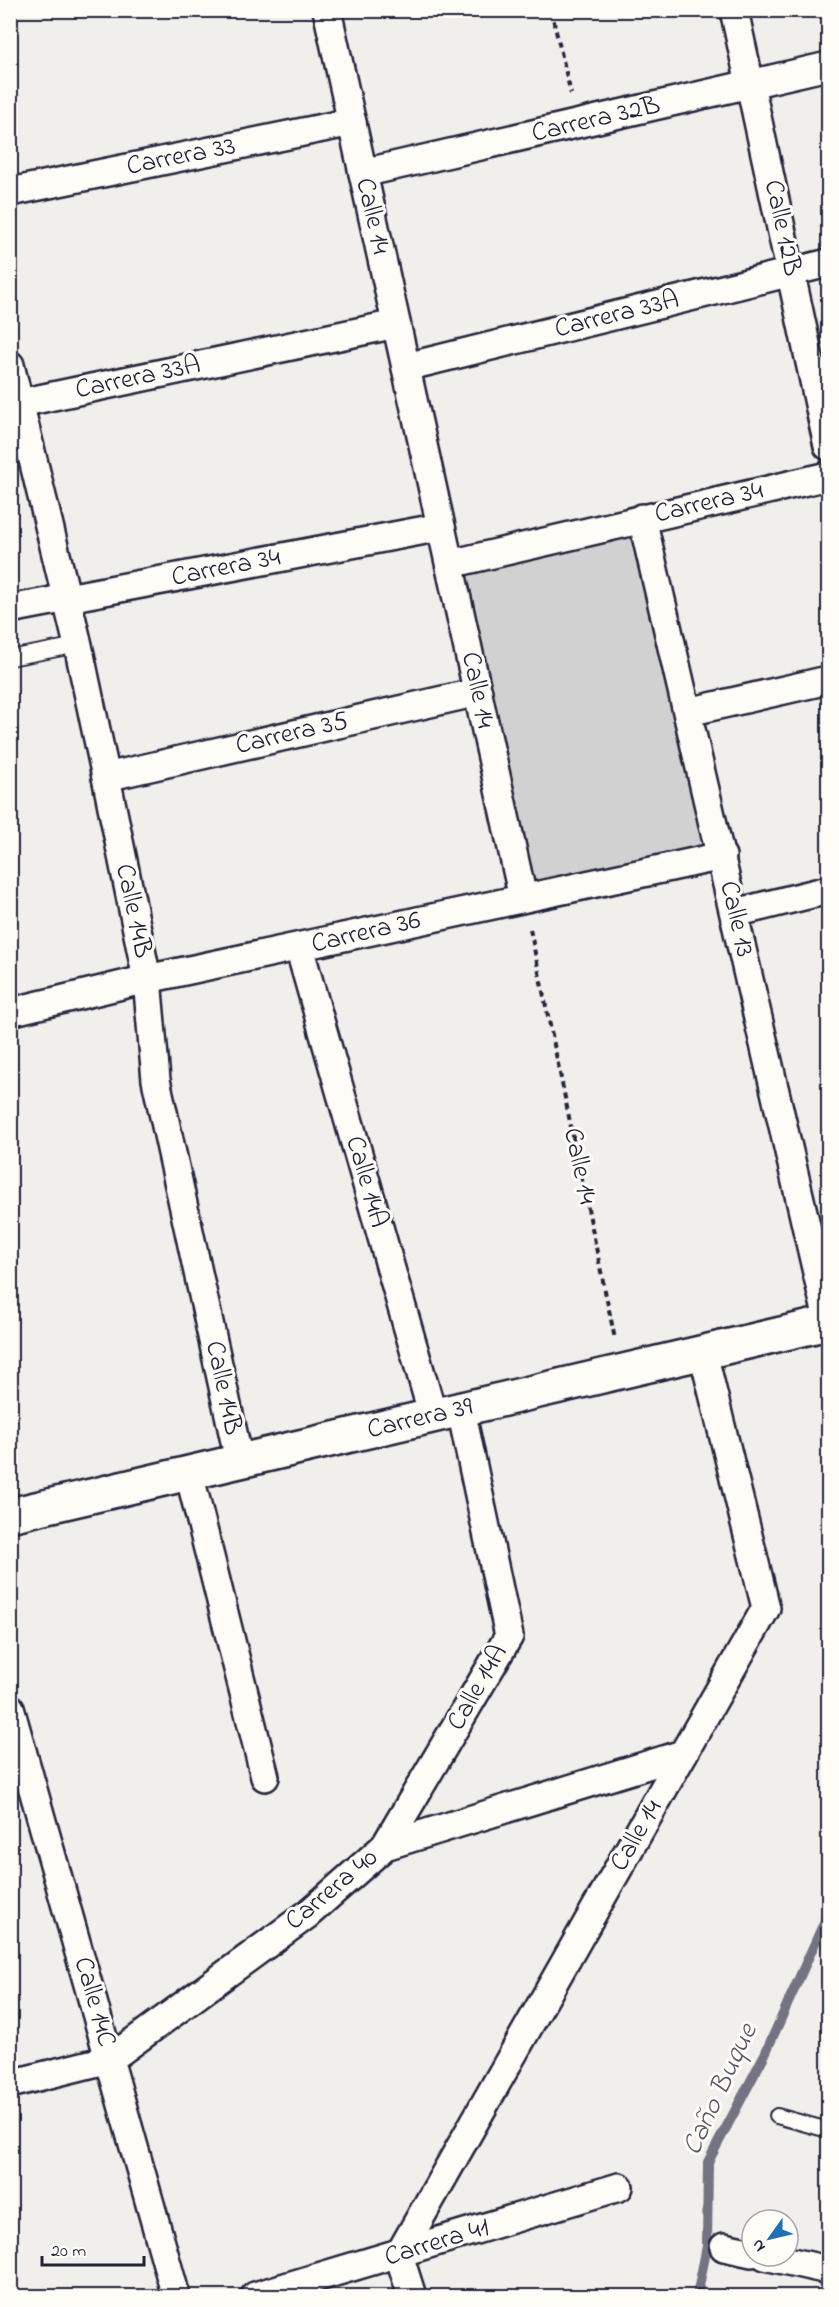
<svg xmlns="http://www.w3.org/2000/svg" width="839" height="2307" font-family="'Indie Flower',sans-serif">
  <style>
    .green { fill: #d2d1d1; stroke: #7a7a86; stroke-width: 1.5 }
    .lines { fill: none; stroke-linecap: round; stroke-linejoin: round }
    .stream { stroke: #737381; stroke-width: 10 }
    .lane-casing { stroke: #22223b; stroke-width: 18 }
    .street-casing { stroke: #22223b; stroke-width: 32 }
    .secondary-casing { stroke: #22223b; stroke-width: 38 }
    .path { stroke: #22223b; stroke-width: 4; stroke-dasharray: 6 4.5; stroke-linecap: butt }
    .lane { stroke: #fdfcf7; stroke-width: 14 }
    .street { stroke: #fdfcf7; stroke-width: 27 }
    .secondary { stroke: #fdfcf7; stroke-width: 33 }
    .labels { text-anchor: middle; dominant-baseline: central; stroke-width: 6; stroke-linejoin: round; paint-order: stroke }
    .street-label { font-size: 27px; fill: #22223b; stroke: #fdfcf7 }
    .water-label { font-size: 28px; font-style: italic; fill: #58586a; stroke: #fdfcf7 }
  </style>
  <rect width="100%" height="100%" fill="#f0efec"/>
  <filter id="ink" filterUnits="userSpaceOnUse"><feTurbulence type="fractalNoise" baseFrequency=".0167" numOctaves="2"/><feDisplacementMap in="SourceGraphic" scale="12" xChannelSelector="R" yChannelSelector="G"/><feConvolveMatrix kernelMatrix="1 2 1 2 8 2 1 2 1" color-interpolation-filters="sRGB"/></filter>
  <g filter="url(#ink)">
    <path class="green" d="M 642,518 L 722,856 L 523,898 L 450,564 Z"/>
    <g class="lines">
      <path class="stream" d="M 697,2296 L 707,2246 L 708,2162 L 765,2054 L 828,1914"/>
      <defs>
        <g id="lane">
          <path d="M 10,658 L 78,645"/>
          <path d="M 777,2116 L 828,2130"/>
        </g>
        <g id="street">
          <path d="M 327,10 L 523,898"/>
          <path d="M 734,10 L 828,446"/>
          <path d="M 363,173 L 828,66"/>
          <path d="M 10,192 L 352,122"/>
          <path d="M 10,365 L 78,645 L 106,777 L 147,979 L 156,1080 L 239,1460"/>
          <path d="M 406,367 L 828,263"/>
          <path d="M 20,403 L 396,324"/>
          <path d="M 642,518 L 828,1320"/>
          <path d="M 450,564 L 828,476"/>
          <path d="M 10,609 L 441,527"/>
          <path d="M 688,712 L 828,680"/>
          <path d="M 106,777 L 478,692"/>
          <path d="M 735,913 L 828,890"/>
          <path d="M 299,947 L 433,1416"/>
          <path d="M 10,1012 L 147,979 L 722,856"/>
          <path d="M 189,1473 L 265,1777"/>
          <path d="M 10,1708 L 176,2296"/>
          <path d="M 385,1846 L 509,1636 L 461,1410"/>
          <path d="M 10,2084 L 110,2059 L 308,1914 L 385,1846 L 683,1754"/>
          <path d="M 724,2247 L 752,2253"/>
          <path d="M 765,2256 L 828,2270"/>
          <path d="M 255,2296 L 619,2187"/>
          <path d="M 412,2296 L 399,2255 L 766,1608 L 703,1353"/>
        </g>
        <path id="secondary" d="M 10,1515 L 828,1323"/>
      </defs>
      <use href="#lane" class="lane-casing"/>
      <use href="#street" class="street-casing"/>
      <use href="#secondary" class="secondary-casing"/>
      <g class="path">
        <path d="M 551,10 L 571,94"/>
        <path d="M 530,929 L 615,1339"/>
      </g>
      <use href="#lane" class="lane"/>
      <use href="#street" class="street"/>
      <use href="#secondary" class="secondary"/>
    </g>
  </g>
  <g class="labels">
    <g class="street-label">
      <text transform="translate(596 120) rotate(-13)">Carrera 32B</text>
      <text transform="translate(181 157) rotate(-11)">Carrera 33</text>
      <text transform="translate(372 216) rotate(77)">Calle 14</text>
      <text transform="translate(782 228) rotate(78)">Calle 12B</text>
      <text transform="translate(617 315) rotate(-14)">Carrera 33A</text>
      <text transform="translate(138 378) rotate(-12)">Carrera 33A</text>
      <text transform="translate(709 503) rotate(-13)">Carrera 34</text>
      <text transform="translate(226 568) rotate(-11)">Carrera 34</text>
      <text transform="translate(477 690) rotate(78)">Calle 14</text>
      <text transform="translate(292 734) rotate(-13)">Carrera 35</text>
      <text transform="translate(133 911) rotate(78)">Calle 14B</text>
      <text transform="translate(736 919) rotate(77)">Calle 13</text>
      <text transform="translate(366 933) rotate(-13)">Carrera 36</text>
      <text transform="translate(579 1166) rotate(78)">Calle 14</text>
      <text transform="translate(366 1182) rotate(74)">Calle 14A</text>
      <text transform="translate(223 1388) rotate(78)">Calle 14B</text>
      <text transform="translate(420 1419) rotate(-13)">Carrera 39</text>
      <text transform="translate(478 1688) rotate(-60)">Calle 14A</text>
      <text transform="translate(637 1836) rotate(-60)">Calle 14</text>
      <text transform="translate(332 1890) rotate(-40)">Carrera 40</text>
      <text transform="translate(94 2002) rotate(74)">Calle 14C</text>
      <text transform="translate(437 2243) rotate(-17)">Carrera 41</text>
    </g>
    <g class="water-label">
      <text transform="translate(721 2090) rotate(-65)">Caño Buque</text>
    </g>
  </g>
  <rect width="839" height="2307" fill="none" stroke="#fdfcf7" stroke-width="36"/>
  <rect x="18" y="18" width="803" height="2271" fill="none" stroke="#22223b" stroke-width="2" filter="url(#ink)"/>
  <g transform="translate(770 2238) rotate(236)"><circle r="28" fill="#fdfcf7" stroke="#a5a5ac" stroke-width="1.5"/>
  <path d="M0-4.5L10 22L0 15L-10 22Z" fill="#1f6fb2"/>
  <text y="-9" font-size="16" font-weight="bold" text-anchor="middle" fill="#22223b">N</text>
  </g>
  <path d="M42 2256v9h102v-9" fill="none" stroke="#22223b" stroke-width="3"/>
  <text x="51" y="2256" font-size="18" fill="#22223b" stroke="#fdfcf7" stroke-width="4.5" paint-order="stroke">20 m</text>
</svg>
